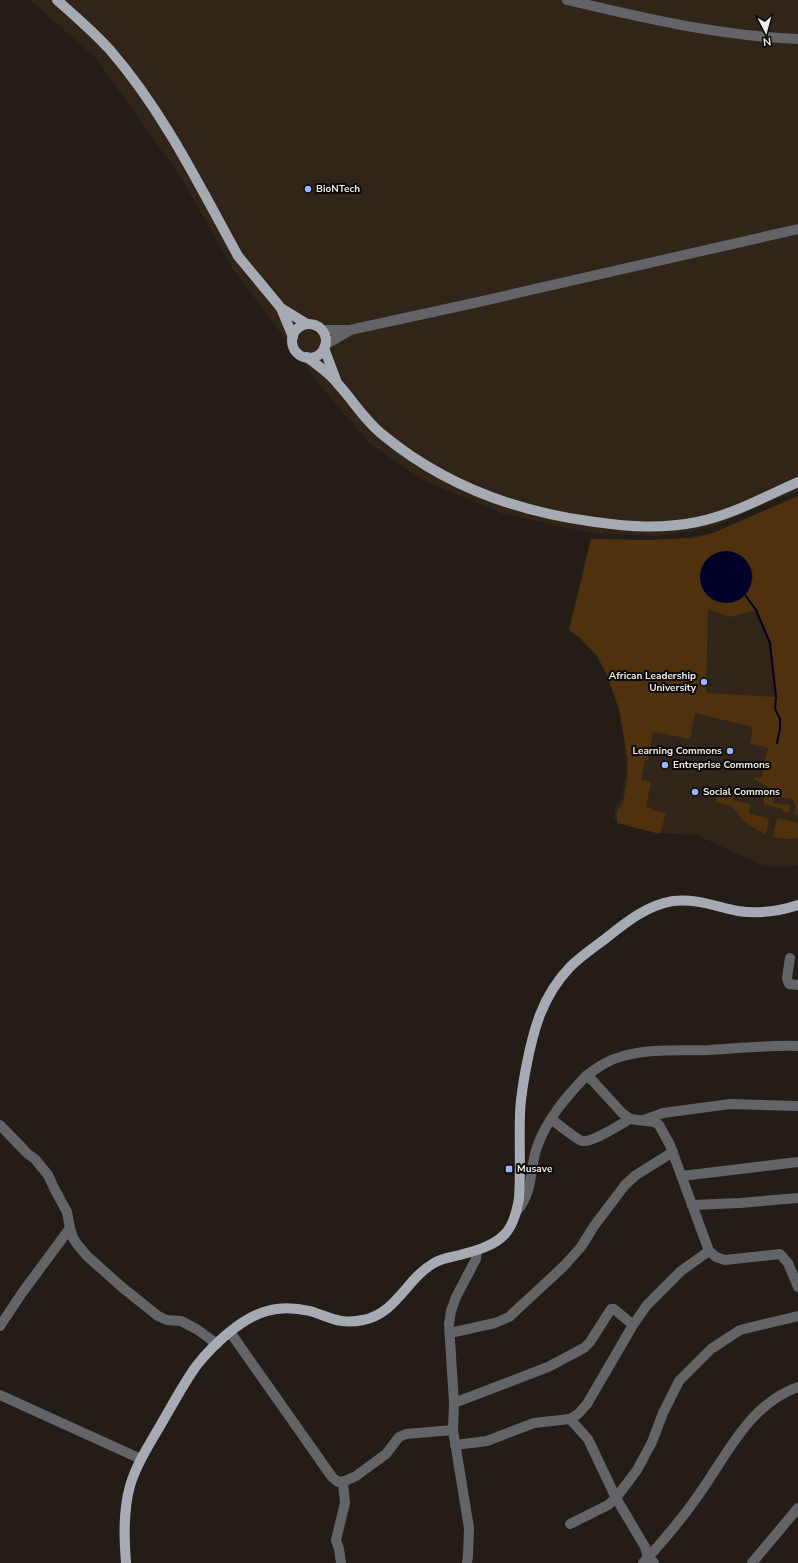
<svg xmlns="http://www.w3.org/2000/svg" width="798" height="1563" font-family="'Nunito Sans',sans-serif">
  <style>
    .built { fill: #31251a }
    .green { fill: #4f310d; fill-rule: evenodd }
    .water { fill: #020028 }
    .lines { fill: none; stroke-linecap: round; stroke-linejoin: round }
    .stream { stroke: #020028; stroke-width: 2 }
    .minor { stroke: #626468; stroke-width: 10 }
    .major { stroke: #a6aab3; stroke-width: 10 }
    .poi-dot { fill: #9bb4fd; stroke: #0b0806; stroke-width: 1.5 }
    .labels { text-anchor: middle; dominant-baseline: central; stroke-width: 4; stroke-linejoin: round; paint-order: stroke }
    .poi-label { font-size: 10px; font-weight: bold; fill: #efeae6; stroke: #0b0806; text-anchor: start }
  </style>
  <rect width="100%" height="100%" fill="#241d17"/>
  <g class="built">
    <path d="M 30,0 L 798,0 L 798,492 L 773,500 L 713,527 L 657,536 L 592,533 L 504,514 L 425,481 L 370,444 L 324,390 L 233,269 L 183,181 L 96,58 Z"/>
    <path d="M 798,496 L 798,865 L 778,867 L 759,864 L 697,835 L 663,833 L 613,819 L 616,805 L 621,799 L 626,776 L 626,762 L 622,719 L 606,673 L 597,656 L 580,638 L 569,630 L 591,539 L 647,540 L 692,538 L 713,533 Z"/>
  </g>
  <g class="green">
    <path d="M 798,496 L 798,815 L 794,814 C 796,808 796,805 792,799 L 782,798 L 782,792 L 775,791 L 773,803 L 790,805 L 789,813 L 782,811 L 782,809 L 764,804 L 764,795 L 752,793 L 767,788 L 767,787 L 754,779 L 754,777 L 761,778 L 768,748 L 750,744 L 753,727 L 695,713 L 690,739 L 653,732 L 648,760 L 645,759 L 641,780 L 651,782 L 646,807 L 651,808 L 651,810 L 666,813 L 660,834 L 617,823 L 617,811 L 623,803 L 628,776 L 628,761 L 619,709 L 606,673 L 597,656 L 580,638 L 569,630 L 591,539 L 647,540 L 692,538 L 713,533 ZM 720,552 L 728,552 L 748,563 L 752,570 L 753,578 L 747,593 L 741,599 L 732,603 L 700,579 C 702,565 707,558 720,552 ZM 708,609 L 730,617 L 756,610 L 770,643 L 776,697 L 706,693 Z"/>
    <path d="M 729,791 L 734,791 L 733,800 L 750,804 L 749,814 L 769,818 L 766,835 L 745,822 L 731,806 L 716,802 L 717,796 L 728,798 Z"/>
    <path d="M 777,818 L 798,823 L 798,838 L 790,839 L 773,837 Z"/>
  </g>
  <circle class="water" cx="726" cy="577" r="26"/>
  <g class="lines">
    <path class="stream" d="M 745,595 L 756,610 L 770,643 L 776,697 L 775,709 L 780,719 L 780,729 L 777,743"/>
    <g class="minor">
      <path d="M 567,0 C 643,18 720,36 798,39"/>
      <path d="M 322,330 L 350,330 L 474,303 L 798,229"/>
      <path d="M 325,345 L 349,331"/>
      <path d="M 790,958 L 787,978 L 789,984 L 798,985"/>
      <path d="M 586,1076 C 598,1067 608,1060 623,1056 C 650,1048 681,1051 709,1050 C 739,1048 768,1045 798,1046"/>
      <path d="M 551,1119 C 557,1123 576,1139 582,1141 C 592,1143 621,1124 630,1119"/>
      <path d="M 644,1120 L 663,1113 L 730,1104 L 798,1106"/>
      <path d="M 0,1125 L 28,1154 L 35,1159 L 48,1175 L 55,1190 L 67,1212 L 70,1228 L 73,1238 L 77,1244 L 87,1256 L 123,1288 L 158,1316 L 167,1320 L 181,1321 L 198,1330 L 217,1344"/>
      <path d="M 682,1176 L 798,1162"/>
      <path d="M 692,1205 L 740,1203 L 798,1198"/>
      <path d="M 517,1211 C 534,1191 529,1170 537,1147 C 547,1119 566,1097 586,1076 L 592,1080 L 622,1113 L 630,1119 L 654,1122 L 659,1125 L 670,1145 L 709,1251 L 716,1257 L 725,1260 L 780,1254 L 788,1263 L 798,1287"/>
      <path d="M 0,1326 L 22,1293 L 70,1228"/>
      <path d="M 230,1332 L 332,1477 L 338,1482 L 345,1481 L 356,1476 L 386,1454 L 399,1437 L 406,1434 L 453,1430"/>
      <path d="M 450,1333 L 495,1323 L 509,1317 L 564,1266 L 581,1247 L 594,1226 L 625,1185 L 636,1175 L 673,1152"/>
      <path d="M 0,1395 L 141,1459"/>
      <path d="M 454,1403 L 548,1367 L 584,1348 L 590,1342 L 611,1309 L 614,1309 L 633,1325"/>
      <path d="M 570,1419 L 588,1439 L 616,1498 L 645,1547 L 648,1557 L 654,1563"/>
      <path d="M 455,1445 L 487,1441 L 534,1423 L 570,1419 L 578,1414 L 587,1404 L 633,1325 L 647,1305 L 681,1271 L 709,1251"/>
      <path d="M 570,1524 L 608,1505 L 616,1498 L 637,1470 L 652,1442 L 663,1413 L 679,1381 L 711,1349 L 740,1330 L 798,1316"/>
      <path d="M 341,1563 L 339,1549 L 336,1540 L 345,1503 L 343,1483 L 345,1481"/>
      <path d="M 467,1563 L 468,1556 L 469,1528 L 453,1430 L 454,1403 L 449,1324 L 451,1311 L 456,1297 L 476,1259 L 477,1250"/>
      <path d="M 643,1563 C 665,1539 686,1514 704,1487 C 730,1449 751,1404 798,1387"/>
      <path d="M 752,1563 L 798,1508"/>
    </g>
    <g class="major">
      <path d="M 57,0 C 75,16 94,32 110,50 C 163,111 199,185 238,256 L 281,308 L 307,324"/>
      <path d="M 281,308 L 293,337"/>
      <circle cx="309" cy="341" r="17"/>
      <path d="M 324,348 L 336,380"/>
      <path d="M 307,357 C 317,365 329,373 337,383 C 353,400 364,420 383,435 C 445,486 516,512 595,522 C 630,527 662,529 697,522 C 732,515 766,496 798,482"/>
      <path d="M 126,1563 C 124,1538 123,1511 130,1486 C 136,1465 149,1445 160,1426 C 172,1406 183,1384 197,1365 C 213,1345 241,1318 267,1311 C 280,1307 297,1308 310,1311 C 330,1317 340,1325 363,1320 C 396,1314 407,1278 434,1263 C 442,1258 452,1257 460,1255 C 475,1251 494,1246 505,1234 C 514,1224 517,1211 519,1198 C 521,1171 519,1143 520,1116 C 520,1100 523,1084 526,1068 C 533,1031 542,996 570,967 C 580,957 593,948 605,939 C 625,923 647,905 673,901 C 696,898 717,907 738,911 C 758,914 780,911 798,905"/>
    </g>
  </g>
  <g class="poi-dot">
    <circle cx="308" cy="189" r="4"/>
    <circle cx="704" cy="682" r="4"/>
    <circle cx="730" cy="751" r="4"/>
    <circle cx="665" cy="765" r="4"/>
    <circle cx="695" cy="792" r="4"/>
    <rect x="505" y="1165" width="8" height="8" rx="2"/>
  </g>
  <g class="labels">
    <g class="poi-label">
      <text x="316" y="189">BioNTech</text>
      <text x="696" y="676" text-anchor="end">African Leadership<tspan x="696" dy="12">University</tspan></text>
      <text x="722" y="751" text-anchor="end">Learning Commons</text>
      <text x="673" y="765">Entreprise Commons</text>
      <text x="703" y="792">Social Commons</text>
      <text x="517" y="1169">Musave</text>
    </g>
  </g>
  <g transform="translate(766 32) rotate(174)" stroke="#0b0806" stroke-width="3" paint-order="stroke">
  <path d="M0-3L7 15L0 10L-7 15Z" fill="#efeae6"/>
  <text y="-6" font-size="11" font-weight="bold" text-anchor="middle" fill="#efeae6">N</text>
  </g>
</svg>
